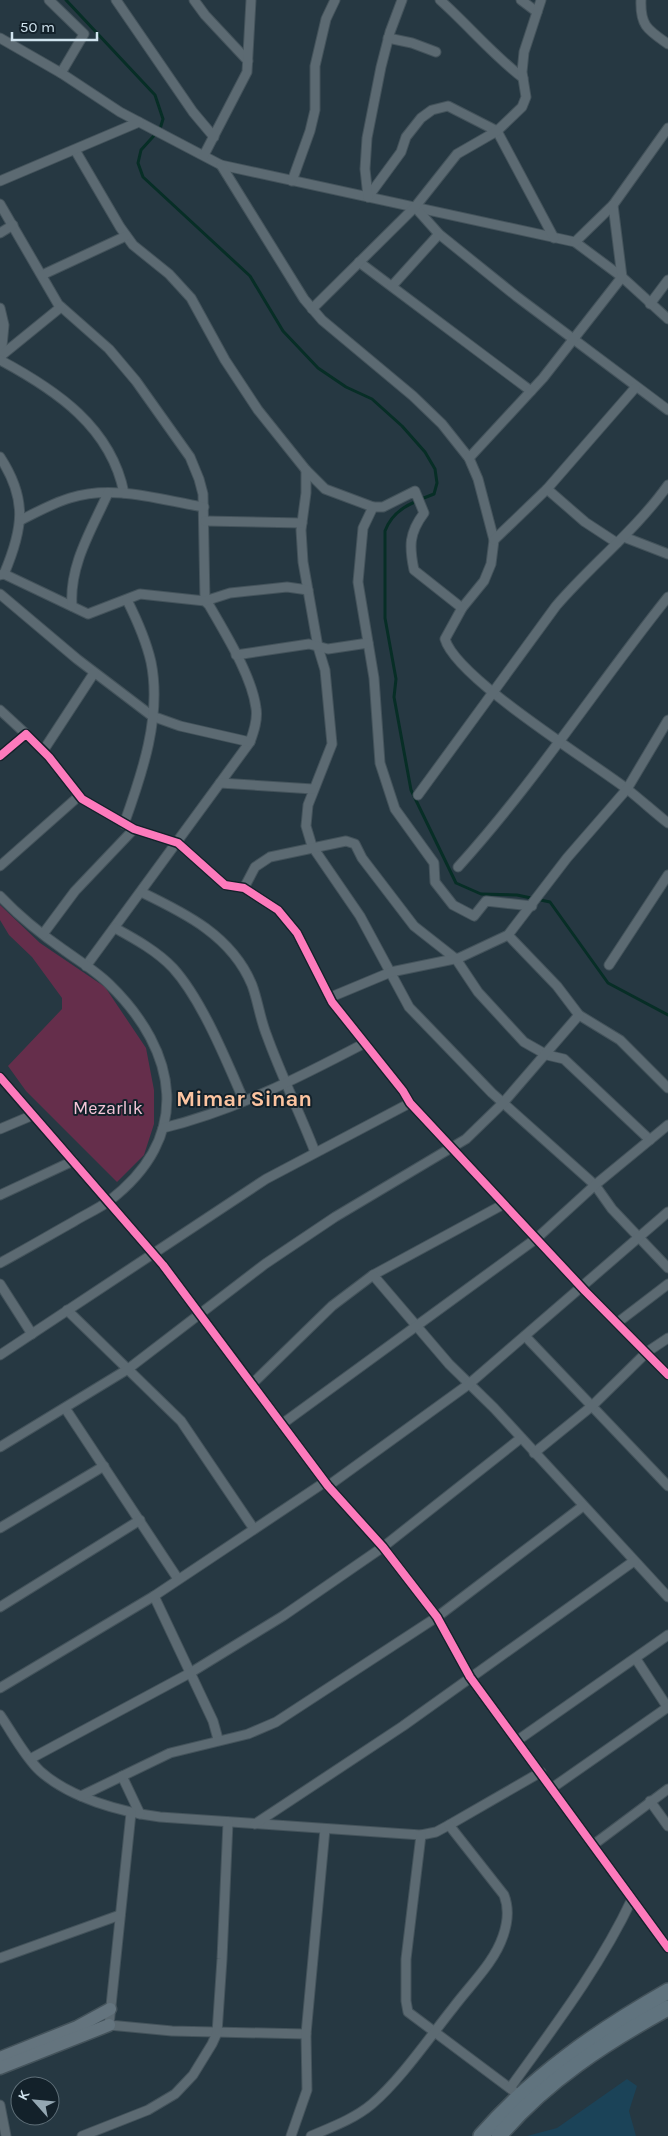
<svg xmlns="http://www.w3.org/2000/svg" width="668" height="2136" font-family="Karla,sans-serif">
  <style>
    .built { fill: #1b4358 }
    .green { fill: #652e4b }
    .lines { fill: none; stroke-linecap: round; stroke-linejoin: round }
    .stream { stroke: #072e26; stroke-width: 3 }
    .minor-casing { stroke: #44535b; stroke-width: 11 }
    .secondary-casing { stroke: #44535b; stroke-width: 15 }
    .primary-casing { stroke: #44535b; stroke-width: 18 }
    .minor { stroke: #5c6a72; stroke-width: 9 }
    .secondary { stroke: #64747e; stroke-width: 12 }
    .primary { stroke: #60737e; stroke-width: 15 }
    .cycleway-casing { stroke: #13212a; stroke-width: 11 }
    .cycleway { stroke: #fd7abc; stroke-width: 8 }
    .labels { text-anchor: middle; dominant-baseline: central; stroke-width: 4; stroke-linejoin: round; paint-order: stroke }
    .park-label { font-size: 18px; fill: #f4c5d7; stroke: #13212a }
    .district-label { font-size: 22px; font-weight: bold; fill: #fcc4a0; stroke: #13212a }
  </style>
  <rect width="100%" height="100%" fill="#263842"/>
  <path class="built" d="M 627,2079 L 637,2086 L 629,2111 L 636,2136 L 527,2136 L 557,2128 Z"/>
  <path class="green" d="M 0,905 L 40,943 L 105,987 L 146,1048 L 154,1090 L 154,1124 L 144,1155 L 117,1182 L 26,1091 L 8,1066 L 62,1009 L 62,998 L 32,957 L 9,935 L 0,920 Z"/>
  <g class="lines">
    <path class="stream" d="M 66,0 L 155,95 L 163,119 L 160,129 L 141,150 L 138,163 L 143,177 L 250,276 L 283,331 L 318,368 L 346,387 L 372,399 L 402,426 L 425,452 L 435,469 L 437,483 L 434,494 C 413,502 393,509 385,531 L 385,618 L 396,679 L 394,697 L 411,790 L 456,883 L 481,894 L 517,895 L 550,902 L 608,983 L 668,1015"/>
    <defs>
      <g id="minor">
        <path d="M 49,0 L 84,34 L 61,73"/>
        <path d="M 116,0 L 193,112 L 214,137"/>
        <path d="M 194,0 L 205,15 L 248,61"/>
        <path d="M 440,0 C 469,26 493,55 523,78"/>
        <path d="M 521,0 L 537,12"/>
        <path d="M 641,0 C 640,26 648,30 668,44"/>
        <path d="M 0,38 L 61,73 L 120,112 L 221,165 L 575,242 L 622,277 L 668,319"/>
        <path d="M 388,38 L 412,43 L 436,52"/>
        <path d="M 75,150 L 120,227 L 133,245 L 169,274 L 191,298 L 225,360 L 258,410 L 306,470 L 325,489 L 373,507"/>
        <path d="M 204,155 L 247,72 L 251,0"/>
        <path d="M 221,165 L 304,299 L 322,320 L 413,396 L 442,424 L 469,458 L 478,479 L 494,540 L 491,564 L 484,581 L 462,608 L 445,639 C 456,678 589,760 627,789 C 641,800 654,812 668,823"/>
        <path d="M 0,181 L 139,122"/>
        <path d="M 292,181 L 310,131 L 315,110 L 315,66 L 326,19 L 335,0"/>
        <path d="M 368,197 L 401,152 L 406,137 L 421,118 L 432,110 L 448,106 L 497,131 L 554,238"/>
        <path d="M 368,197 L 365,169 L 367,138 L 381,67 L 390,32 L 402,0"/>
        <path d="M 0,204 L 58,304 L 109,349 L 136,381 L 190,457 L 199,479 L 203,494 L 205,601 L 209,605 C 225,633 252,676 256,708 C 258,719 254,731 250,742 L 86,966"/>
        <path d="M 415,207 L 439,234 L 516,296 L 668,410"/>
        <path d="M 0,233 L 13,225"/>
        <path d="M 575,242 L 613,205 L 668,128"/>
        <path d="M 359,262 L 531,391"/>
        <path d="M 42,275 L 126,236"/>
        <path d="M 392,286 L 439,234"/>
        <path d="M 650,304 L 668,280"/>
        <path d="M 0,308 L 4,325 L 1,357"/>
        <path d="M 312,309 L 415,207 L 457,154 L 497,131 L 522,107 L 526,97 L 522,72 L 524,52 L 541,0"/>
        <path d="M 2,355 L 61,307"/>
        <path d="M 0,360 C 56,390 111,427 124,493"/>
        <path d="M 0,457 C 28,500 23,529 4,574"/>
        <path d="M 469,458 L 543,378 L 622,277 L 613,205"/>
        <path d="M 306,470 L 306,493 L 301,530 L 303,562 L 318,647 L 325,670 L 332,744 L 308,805 L 306,826 L 312,846 L 360,916 L 409,1007 L 492,1093 L 595,1185 L 612,1209 L 668,1268"/>
        <path d="M 547,489 L 585,522 L 617,543"/>
        <path d="M 21,520 C 37,512 53,503 70,498 C 114,484 160,500 204,507"/>
        <path d="M 205,521 L 302,523"/>
        <path d="M 624,537 L 668,554"/>
        <path d="M 494,540 L 547,489 L 635,388"/>
        <path d="M 0,575 L 4,574 L 88,614 L 140,594 L 205,601 L 230,593 L 287,587 L 308,590"/>
        <path d="M 0,594 L 77,659 L 152,716 L 180,726 L 250,742"/>
        <path d="M 72,606 C 69,565 92,529 108,493"/>
        <path d="M 462,608 L 414,570 C 409,546 409,533 424,513 L 415,491 L 383,507 L 373,507 L 363,528 L 358,582 L 374,678 L 380,763 L 395,809 L 434,863 L 435,882 L 453,905 L 474,916 L 486,901 L 532,906"/>
        <path d="M 236,655 L 309,644 L 328,649 L 368,643"/>
        <path d="M 0,710 L 26,734"/>
        <path d="M 43,751 L 94,673"/>
        <path d="M 0,756 L 26,734 L 49,757 L 82,799 L 134,829 L 178,843 L 225,885 L 244,888 L 278,910 L 297,933 L 332,1002 L 403,1091 L 410,1103 L 585,1291 L 668,1375"/>
        <path d="M 220,783 L 313,789"/>
        <path d="M 418,795 L 556,606 C 592,564 636,530 668,485"/>
        <path d="M 124,824 C 142,774 162,716 151,662 C 146,640 137,620 127,600"/>
        <path d="M 0,866 L 79,796"/>
        <path d="M 458,867 C 535,782 597,686 668,597"/>
        <path d="M 244,888 L 255,867 L 270,857 L 346,841 L 355,844 L 362,858 L 414,926 L 456,959 L 478,992 L 524,1042 L 547,1055 L 564,1059 L 650,1140"/>
        <path d="M 141,892 C 185,913 232,936 252,985 C 258,1001 260,1019 267,1036 C 281,1075 300,1113 315,1152"/>
        <path d="M 0,896 C 19,916 41,934 64,950 C 79,961 96,971 109,984 C 179,1052 193,1137 109,1201 C 98,1209 84,1215 73,1222 C 48,1236 24,1250 0,1263"/>
        <path d="M 115,928 C 135,939 157,951 173,968 C 202,1000 226,1060 244,1101"/>
        <path d="M 43,934 L 75,891 L 134,829"/>
        <path d="M 508,935 L 557,986 L 579,1015 L 620,1040 L 668,1088"/>
        <path d="M 609,965 L 668,875"/>
        <path d="M 331,997 L 391,972 L 459,958 L 508,935 L 567,858 L 627,789 L 668,720"/>
        <path d="M 0,1077 L 163,1265 L 328,1486 L 383,1547 L 437,1617 L 470,1677 L 668,1948"/>
        <path d="M 163,1128 C 234,1111 300,1077 365,1043"/>
        <path d="M 0,1129 L 33,1115"/>
        <path d="M 0,1195 L 73,1161"/>
        <path d="M 373,1275 L 504,1204"/>
        <path d="M 0,1284 L 32,1334"/>
        <path d="M 67,1310 L 181,1421 L 254,1529"/>
        <path d="M 617,1323 L 668,1284"/>
        <path d="M 525,1336 L 668,1486"/>
        <path d="M 0,1355 L 266,1179 L 410,1103"/>
        <path d="M 252,1384 L 332,1306 L 373,1275 L 449,1364 L 494,1408 L 668,1597"/>
        <path d="M 65,1408 L 178,1579"/>
        <path d="M 282,1424 L 537,1238 L 595,1185 L 668,1125"/>
        <path d="M 0,1447 L 128,1369 L 265,1264 L 335,1217 L 466,1139 L 503,1103 L 579,1015"/>
        <path d="M 534,1453 L 592,1406 L 647,1352 L 668,1338"/>
        <path d="M 328,1486 L 469,1384 L 668,1212"/>
        <path d="M 0,1528 L 104,1466"/>
        <path d="M 154,1596 L 213,1721 L 218,1739"/>
        <path d="M 0,1607 L 140,1520"/>
        <path d="M 636,1659 L 668,1708"/>
        <path d="M 0,1688 L 154,1596 L 325,1482"/>
        <path d="M 0,1715 C 12,1732 24,1756 40,1771 C 70,1798 121,1812 160,1817 L 421,1835 L 436,1832 L 449,1825 L 541,1772"/>
        <path d="M 518,1740 L 668,1635"/>
        <path d="M 30,1759 L 190,1673 L 283,1616 L 383,1547 L 521,1438"/>
        <path d="M 122,1776 L 140,1814"/>
        <path d="M 552,1788 L 668,1707"/>
        <path d="M 81,1796 L 170,1753 L 248,1734 L 276,1722 L 437,1617 L 583,1506"/>
        <path d="M 650,1801 L 668,1826"/>
        <path d="M 131,1813 L 109,2025 L 172,2031 L 306,2034"/>
        <path d="M 255,1824 L 403,1726 L 634,1561"/>
        <path d="M 421,1835 L 406,1959 L 406,2001 L 408,2012 L 519,2095"/>
        <path d="M 593,1845 L 668,1789"/>
        <path d="M 0,1958 L 120,1915"/>
        <path d="M 510,2088 C 554,2027 600,1967 632,1899"/>
        <path d="M 0,2105 L 6,2136"/>
        <path d="M 82,2136 L 148,2110 L 175,2094 L 193,2075 L 212,2044 L 217,2033 L 222,1959 L 228,1822"/>
        <path d="M 291,2136 L 307,2090 L 306,2034 L 325,1829"/>
        <path d="M 311,2136 C 332,2127 354,2119 372,2104 C 401,2079 429,2038 453,2008 C 470,1985 494,1963 503,1936 C 508,1922 509,1908 504,1895 L 449,1825"/>
      </g>
      <g id="secondary">
        <path d="M 0,2058 L 77,2027 L 110,2009"/>
        <path d="M 0,2068 L 109,2025"/>
      </g>
      <g id="primary">
        <path d="M 481,2136 C 534,2075 598,2031 668,1991"/>
        <path d="M 499,2136 C 545,2081 606,2042 668,2008"/>
      </g>
    </defs>
    <use href="#minor" class="minor-casing"/>
    <use href="#secondary" class="secondary-casing"/>
    <use href="#primary" class="primary-casing"/>
    <use href="#minor" class="minor"/>
    <use href="#secondary" class="secondary"/>
    <use href="#primary" class="primary"/>
    <defs>
      <g id="cycleway">
        <path d="M 0,756 L 26,734 L 49,757 L 82,799 L 134,829 L 178,843 L 225,885 L 244,888 L 278,910 L 297,933 L 332,1002 L 403,1091 L 410,1103 L 585,1291 L 668,1375"/>
        <path d="M 0,1077 L 163,1265 L 328,1486 L 383,1547 L 437,1617 L 470,1677 L 668,1948"/>
      </g>
    </defs>
    <use href="#cycleway" class="cycleway-casing"/>
    <use href="#cycleway" class="cycleway"/>
  </g>
  <g class="labels">
    <g class="park-label">
      <text x="108" y="1108">Mezarlık</text>
    </g>
    <g class="district-label">
      <text x="244" y="1099">Mimar Sinan</text>
    </g>
  </g>
  <g transform="translate(35 2101) rotate(297)"><circle r="24" fill="#13212a" stroke="#5f6f78"/>
  <path d="M0-4L9 19L0 12L-9 19Z" fill="#94a7b2"/>
  <text y="-8" font-size="14" font-weight="bold" text-anchor="middle" fill="#d0e3ee">K</text>
  </g>
  <path d="M12 32v8h85v-8" fill="none" stroke="#d0e3ee" stroke-width="2.5"/>
  <text x="20" y="32" font-size="15" fill="#d0e3ee" stroke="#13212a" stroke-width="4" paint-order="stroke">50 m</text>
</svg>
